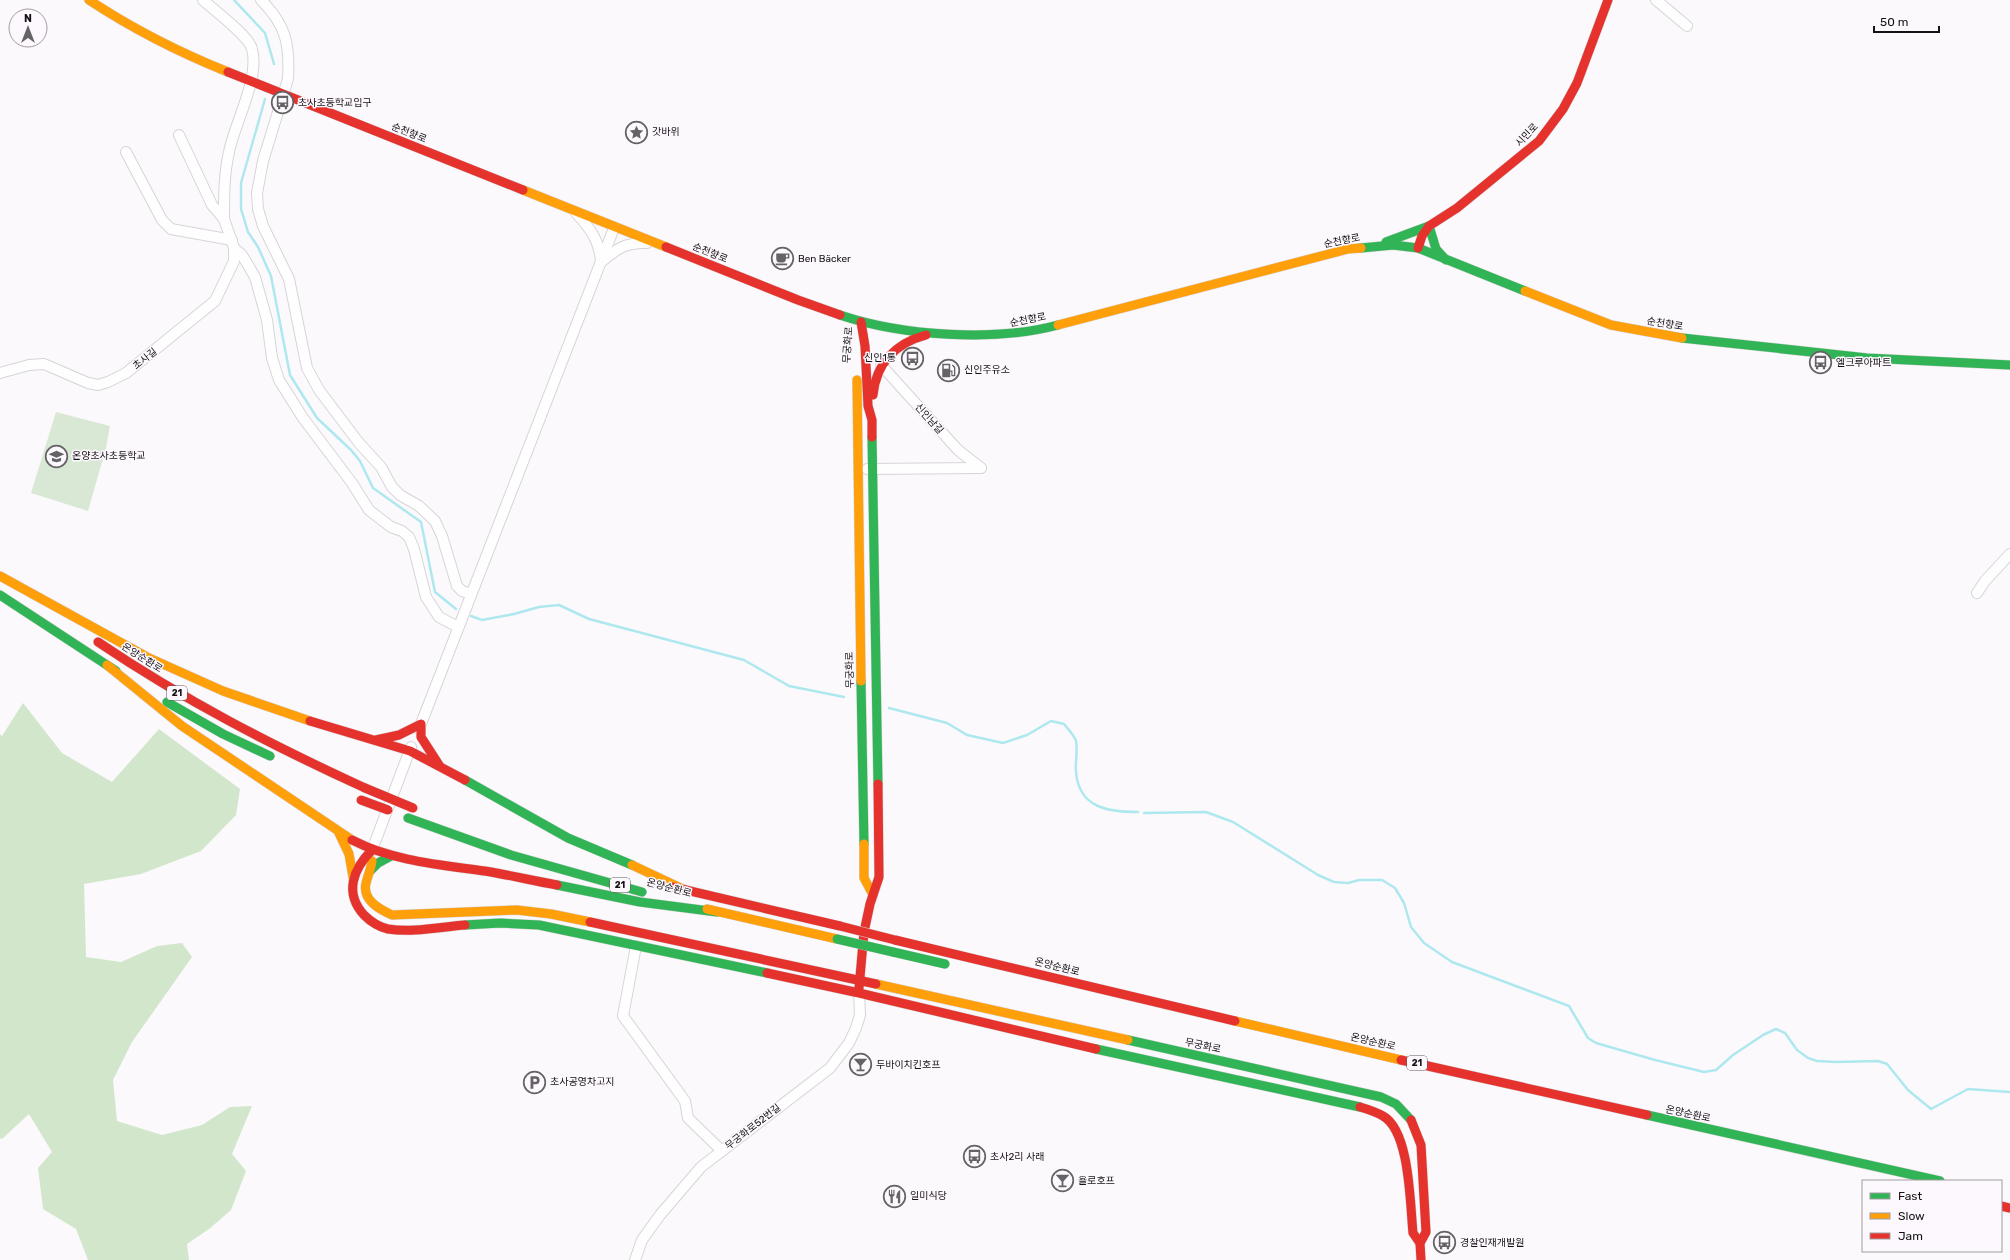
<svg xmlns="http://www.w3.org/2000/svg" width="2010" height="1260" font-family="Rubik,'Noto Sans KR',sans-serif">
  <style>
    .green { fill: #d8e8d4 }
    .forest { fill: #d2e6cc }
    .lines { fill: none; stroke-linecap: round; stroke-linejoin: round }
    .stream { stroke: #aee8ef; stroke-width: 2.5 }
    .street-casing { stroke: #d6d4d7; stroke-width: 12 }
    .fast-casing { stroke: #d6d4d7; stroke-width: 10 }
    .slow-casing { stroke: #d6d4d7; stroke-width: 10 }
    .jam-casing { stroke: #d6d4d7; stroke-width: 10 }
    .street { stroke: #fffeff; stroke-width: 10 }
    .fast { stroke: #30b455; stroke-width: 9 }
    .slow { stroke: #ff9f0a; stroke-width: 9 }
    .jam { stroke: #e5322d; stroke-width: 9 }
    .fast-bridge-casing { stroke: #d6d4d7; stroke-width: 10; stroke-linecap: butt }
    .jam-bridge-casing { stroke: #d6d4d7; stroke-width: 10; stroke-linecap: butt }
    .fast-bridge { stroke: #30b455; stroke-width: 9 }
    .jam-bridge { stroke: #e5322d; stroke-width: 9 }
    .labels { text-anchor: middle; dominant-baseline: central; stroke-width: 3; stroke-linejoin: round; paint-order: stroke }
    .shield { fill: #fdf8fe; stroke: #5a575a; stroke-width: 1 }
    .shield-label { font-size: 9px; font-weight: bold; fill: #141214 }
    .poi-label { font-size: 10px; fill: #141214; stroke: #fdf8fe; text-anchor: start }
    .street-label { font-size: 10px; fill: #141214; stroke: #fdf8fe }
  </style>
  <rect width="100%" height="100%" fill="#fcf9fd"/>
  <path class="green" d="M 56,412 L 110,426 L 106,448 L 88,511 L 31,493 Z"/>
  <path class="forest" d="M 23,703 L 62,753 L 112,782 L 159,729 L 240,789 L 236,815 L 201,851 L 141,874 L 84,884 L 86,957 L 121,962 L 157,946 L 182,943 L 192,957 L 132,1042 L 113,1080 L 117,1121 L 162,1135 L 202,1125 L 230,1107 L 252,1106 L 232,1154 L 246,1171 L 231,1210 L 209,1229 L 187,1244 L 189,1260 L 88,1260 L 76,1229 L 43,1209 L 38,1168 L 52,1152 L 29,1114 L 2,1139 L 0,1138 L 0,734 L 2,736 Z"/>
  <g class="lines">
    <g class="stream">
      <path d="M 234,0 L 265,33 L 274,64"/>
      <path d="M 265,99 L 241,183 L 241,209 L 248,232 L 258,247 L 271,276 L 290,375 L 317,418 L 351,450 L 360,461 L 373,488 L 421,522 L 435,592 L 456,609"/>
      <path d="M 471,616 L 482,620 L 514,614 L 539,607 L 559,605 L 589,619 L 744,660 L 789,686 L 844,697"/>
      <path d="M 889,708 L 947,723 L 967,735 L 1003,743 L 1027,735 L 1051,721 L 1064,724 C 1067,728 1075,736 1076,741 C 1078,750 1075,763 1076,772 C 1079,808 1108,812 1138,812"/>
      <path d="M 1144,813 L 1206,812 L 1233,822 L 1318,875 L 1334,882 L 1348,883 L 1359,880 L 1382,880 L 1395,888 L 1404,903 L 1411,927 L 1424,943 L 1452,962 L 1569,1006 L 1588,1038 L 1596,1043 L 1655,1060 L 1704,1072 L 1716,1070 L 1733,1055 L 1763,1035 L 1776,1029 L 1785,1033 L 1797,1050 L 1808,1058 L 1817,1061 L 1836,1062 L 1878,1061 L 1887,1064 L 1908,1090 L 1931,1109 L 1968,1089 L 2010,1092"/>
    </g>
    <defs>
      <g id="street">
        <path d="M 203,0 C 214,10 249,36 252,49 C 260,78 235,122 229,152 C 224,174 224,196 224,219"/>
        <path d="M 261,0 C 286,25 290,44 288,79 L 263,161 L 257,193 L 258,209 L 263,226 L 289,279 L 307,368 L 319,390 L 359,443 L 381,467 L 392,487 L 400,495 L 419,506 L 435,521 L 442,536 L 457,586 L 462,591 L 471,594"/>
        <path d="M 1656,0 L 1687,26"/>
        <path d="M 126,152 L 162,220 L 171,229 L 232,240"/>
        <path d="M 576,213 C 590,228 599,240 601,261"/>
        <path d="M 234,248 L 242,255 L 255,277 L 267,320 L 272,358 L 279,380 L 303,418 L 352,483 L 369,510 L 391,527 L 402,531 L 409,537 L 414,549 L 426,597 L 439,617 L 458,627"/>
        <path d="M 601,262 C 617,249 625,242 647,243"/>
        <path d="M 881,365 L 958,450 L 981,468"/>
        <path d="M 0,373 L 29,365 L 44,364 L 88,383 L 98,385 L 108,382 L 126,373 L 215,301 L 234,261 L 234,248 L 224,219 L 212,205 L 179,135"/>
        <path d="M 867,469 L 981,468"/>
        <path d="M 1977,593 L 1985,581 L 2010,554"/>
        <path d="M 419,729 L 614,228"/>
        <path d="M 372,850 L 411,747"/>
        <path d="M 636,946 L 623,1016 L 685,1101 L 688,1118 L 722,1151"/>
        <path d="M 635,1260 L 642,1240 L 660,1215 L 701,1167 L 830,1068 L 849,1043 L 856,1028 L 860,1015 L 859,993"/>
      </g>
      <g id="fast">
        <path d="M 1386,242 L 1429,226 L 1436,249 L 1446,260"/>
        <path d="M 1361,248 L 1393,245 L 1418,248 L 1525,291"/>
        <path d="M 840,315 C 902,336 995,342 1058,325"/>
        <path d="M 1682,338 L 1867,358 L 2010,365"/>
        <path d="M 872,437 L 878,784"/>
        <path d="M 0,595 L 116,671"/>
        <path d="M 861,681 L 864,844"/>
        <path d="M 167,702 L 223,734 L 270,756"/>
        <path d="M 465,780 L 568,838 L 632,865"/>
        <path d="M 408,818 L 511,855 L 642,892"/>
        <path d="M 370,871 L 378,863 L 391,856"/>
        <path d="M 557,885 L 640,902 L 717,912"/>
        <path d="M 465,925 L 500,923 L 539,925 L 767,973"/>
        <path d="M 893,952 L 945,964"/>
        <path d="M 1128,1040 L 1381,1097 L 1396,1104 L 1411,1120"/>
        <path d="M 1096,1049 L 1360,1107"/>
        <path d="M 1647,1115 L 1940,1181"/>
      </g>
      <g id="slow">
        <path d="M 89,0 C 133,29 178,52 228,72"/>
        <path d="M 523,190 L 666,247"/>
        <path d="M 1525,291 L 1611,325 L 1682,338"/>
        <path d="M 1058,325 L 1348,249 L 1361,248"/>
        <path d="M 857,380 L 861,681"/>
        <path d="M 0,576 L 147,657 L 223,691 L 310,721"/>
        <path d="M 107,665 L 182,726 L 352,840"/>
        <path d="M 339,833 L 349,854 L 353,877"/>
        <path d="M 864,844 L 864,878 L 872,893"/>
        <path d="M 372,861 C 371,869 368,875 366,883 C 362,900 379,909 392,915 L 517,910 L 551,914 L 590,922"/>
        <path d="M 632,865 L 685,890"/>
        <path d="M 707,909 L 837,939"/>
        <path d="M 876,984 L 1128,1040"/>
        <path d="M 1235,1021 L 1401,1060"/>
      </g>
      <g id="jam">
        <path d="M 228,72 L 523,190"/>
        <path d="M 666,247 L 798,300 L 840,315"/>
        <path d="M 1418,248 L 1422,236 L 1429,226 L 1457,208 L 1539,141 L 1563,109 L 1577,83 L 1608,0"/>
        <path d="M 861,322 L 865,346 L 868,406 L 872,420 L 872,437"/>
        <path d="M 873,395 C 876,363 896,343 926,335"/>
        <path d="M 98,642 C 184,700 271,745 365,788"/>
        <path d="M 310,721 L 410,751 L 465,780"/>
        <path d="M 376,740 L 399,735 L 421,724 L 421,737 L 439,765"/>
        <path d="M 352,840 C 395,862 444,865 491,872 C 513,876 535,881 557,885"/>
        <path d="M 372,850 C 353,869 344,893 364,915 C 371,922 379,927 388,929 C 412,933 440,927 465,925"/>
        <path d="M 673,887 L 840,926"/>
        <path d="M 590,922 L 876,984"/>
        <path d="M 895,940 L 1235,1021"/>
        <path d="M 767,973 L 859,993 L 1096,1049"/>
        <path d="M 859,988 L 864,932 L 870,904 L 879,877 L 878,784"/>
        <path d="M 1401,1060 L 1647,1115"/>
        <path d="M 1360,1107 C 1367,1109 1376,1112 1383,1116 C 1410,1131 1410,1204 1413,1233 L 1420,1243"/>
        <path d="M 1411,1120 L 1421,1145 L 1426,1232 L 1420,1243 L 1421,1260"/>
        <path d="M 2001,1206 L 2010,1208"/>
      </g>
    </defs>
    <use href="#street" class="street-casing"/>
    <use href="#fast" class="fast-casing"/>
    <use href="#slow" class="slow-casing"/>
    <use href="#jam" class="jam-casing"/>
    <use href="#street" class="street"/>
    <use href="#fast" class="fast"/>
    <use href="#slow" class="slow"/>
    <use href="#jam" class="jam"/>
    <defs>
      <path id="fast-bridge" d="M 837,939 L 893,952"/>
      <g id="jam-bridge">
        <path d="M 365,788 L 413,808"/>
        <path d="M 361,800 L 388,810"/>
        <path d="M 840,926 L 895,940"/>
      </g>
    </defs>
    <use href="#fast-bridge" class="fast-bridge-casing"/>
    <use href="#jam-bridge" class="jam-bridge-casing"/>
    <use href="#fast-bridge" class="fast-bridge"/>
    <use href="#jam-bridge" class="jam-bridge"/>
  </g>
  <defs>
    <symbol id="bus-ring" viewBox="-11 -11 22 22"><circle r="9.5" fill="#fdf8fe" stroke="#656366" stroke-width="1.5"/><path d="M-5-6H5V4H4V6H2V4H-2V6H-4V4H-5ZM-3.5-4V0h7V-4ZM-3.5 1.2v1.5H-2V1.2ZM2 1.2v1.5H3.5V1.2Z" fill="#656366"/></symbol>
    <symbol id="sight-ring" viewBox="-11 -11 22 22"><circle r="9.5" fill="#fdf8fe" stroke="#656366" stroke-width="1.5"/><path d="M0-6L1.8-2.2L6-1.7L2.9 1.2L3.7 5.4L0 3.3L-3.7 5.4L-2.9 1.2L-6-1.7L-1.8-2.2Z" fill="#656366"/></symbol>
    <symbol id="cafe-ring" viewBox="-11 -11 22 22"><circle r="9.5" fill="#fdf8fe" stroke="#656366" stroke-width="1.5"/><path d="M-5.5-4.5H6V0H3Q3 3.5 0 3.5H-2.5Q-5.5 3.5-5.5 0ZM3-3.2v2h1.7v-2ZM-6 4.5H4V6H-6Z" fill="#656366"/></symbol>
    <symbol id="fuel-ring" viewBox="-11 -11 22 22"><circle r="9.5" fill="#fdf8fe" stroke="#656366" stroke-width="1.5"/><path d="M-5.5-6h7V0h2V4h1.3V-2.5L3-4.5l.8-.8L6-3V5H2.5V1h-1V6h-7ZM-4.2-4.7v3.2H.2V-4.7Z" fill="#656366"/></symbol>
    <symbol id="school-ring" viewBox="-11 -11 22 22"><circle r="9.5" fill="#fdf8fe" stroke="#656366" stroke-width="1.5"/><path d="M0-5L7-2L0 1L-7-2ZM-4 1L0 2.5L4 1V4Q0 6-4 4Z" fill="#656366"/></symbol>
    <symbol id="bar-ring" viewBox="-11 -11 22 22"><circle r="9.5" fill="#fdf8fe" stroke="#656366" stroke-width="1.5"/><path d="M-6-5H6L.8 .8V4.5H3.5V6h-7V4.5H-.8V.8Z" fill="#656366"/></symbol>
    <symbol id="parking-ring" viewBox="-11 -11 22 22"><circle r="9.5" fill="#fdf8fe" stroke="#656366" stroke-width="1.5"/><path d="M-3.5-5.5H1a3.5 3.5 0 0 1 0 7H-1V5.5H-3.5ZM-1-3.4V-.6H.8a1.4 1.4 0 0 0 0-2.8Z" fill="#656366"/></symbol>
    <symbol id="restaurant-ring" viewBox="-11 -11 22 22"><circle r="9.5" fill="#fdf8fe" stroke="#656366" stroke-width="1.5"/><path d="M-5-6h1v4h1v-4h1v4h1v-4h1v5L-1.5 .5V6h-2V.5L-5-1ZM5-6V6H3V1.5H1.5Q1.5-4 5-6Z" fill="#656366"/></symbol>
  </defs>
  <g fill-rule="evenodd">
    <use href="#bus-ring" x="270" y="90" width="25" height="25"/>
    <use href="#sight-ring" x="624" y="120" width="25" height="25"/>
    <use href="#cafe-ring" x="770" y="246" width="25" height="25"/>
    <use href="#bus-ring" x="900" y="346" width="25" height="25"/>
    <use href="#bus-ring" x="1808" y="350" width="25" height="25"/>
    <use href="#fuel-ring" x="936" y="358" width="25" height="25"/>
    <use href="#school-ring" x="44" y="444" width="25" height="25"/>
    <use href="#bar-ring" x="848" y="1052" width="25" height="25"/>
    <use href="#parking-ring" x="522" y="1070" width="25" height="25"/>
    <use href="#bus-ring" x="962" y="1144" width="25" height="25"/>
    <use href="#bar-ring" x="1050" y="1168" width="25" height="25"/>
    <use href="#restaurant-ring" x="882" y="1184" width="25" height="25"/>
    <use href="#bus-ring" x="1432" y="1230" width="25" height="25"/>
  </g>
  <g class="labels">
    <g class="shield">
      <rect x="167" y="686" width="20" height="14" rx="3"/>
      <rect x="610" y="878" width="20" height="14" rx="3"/>
      <rect x="1407" y="1056" width="20" height="14" rx="3"/>
    </g>
    <g class="shield-label">
      <text x="177" y="693">21</text>
      <text x="620" y="885">21</text>
      <text x="1417" y="1063">21</text>
    </g>
    <g class="poi-label">
      <text x="298" y="103">초사초등학교입구</text>
      <text x="652" y="132">갓바위</text>
      <text x="798" y="259">Ben Bäcker</text>
      <text x="896" y="358" text-anchor="end">신인1통</text>
      <text x="1836" y="363">엘크루아파트</text>
      <text x="964" y="370">신인주유소</text>
      <text x="72" y="456">온양초사초등학교</text>
      <text x="876" y="1065">두바이치킨호프</text>
      <text x="550" y="1082">초사공영차고지</text>
      <text x="990" y="1157">초사2리 사래</text>
      <text x="1078" y="1181">욜로호프</text>
      <text x="910" y="1196">일미식당</text>
      <text x="1460" y="1243">경찰인재개발원</text>
    </g>
    <g class="street-label">
      <text transform="translate(409 133) rotate(22)">순천향로</text>
      <text transform="translate(1527 135) rotate(-47)">시민로</text>
      <text transform="translate(1342 241) rotate(-11)">순천향로</text>
      <text transform="translate(710 253) rotate(22)">순천향로</text>
      <text transform="translate(1028 320) rotate(-11)">순천향로</text>
      <text transform="translate(1665 324) rotate(9)">순천향로</text>
      <text transform="translate(848 345) rotate(-86)">무궁화로</text>
      <text transform="translate(145 359) rotate(-38)">초사길</text>
      <text transform="translate(929 419) rotate(48)">신인남길</text>
      <text transform="translate(142 658) rotate(32)">온양순환로</text>
      <text transform="translate(850 670) rotate(-91)">무궁화로</text>
      <text transform="translate(669 888) rotate(15)">온양순환로</text>
      <text transform="translate(1057 967) rotate(14)">온양순환로</text>
      <text transform="translate(1373 1042) rotate(13)">온양순환로</text>
      <text transform="translate(1203 1046) rotate(12)">무궁화로</text>
      <text transform="translate(1688 1114) rotate(12)">온양순환로</text>
      <text transform="translate(753 1127) rotate(-38)">무궁화로52번길</text>
    </g>
  </g>
  <rect x="1862" y="1180" width="140" height="72" fill="#fdf8fe" stroke="#a09ca0"/>
  <rect x="1870" y="1193" width="20" height="6" fill="#30b455" stroke="#a09ca0"/>
  <text x="1898" y="1200" font-size="12" fill="#141214">Fast</text>
  <rect x="1870" y="1213" width="20" height="6" fill="#ff9f0a" stroke="#a09ca0"/>
  <text x="1898" y="1220" font-size="12" fill="#141214">Slow</text>
  <rect x="1870" y="1233" width="20" height="6" fill="#e5322d" stroke="#a09ca0"/>
  <text x="1898" y="1240" font-size="12" fill="#141214">Jam</text>
  <g transform="translate(28 28)"><circle r="19" fill="#fdf8fe" stroke="#a09ca0"/>
  <path d="M0-3L7 15L0 10L-7 15Z" fill="#656366"/>
  <text y="-6" font-size="11" font-weight="bold" text-anchor="middle" fill="#141214">N</text>
  </g>
  <path d="M1874 26v6h65v-6" fill="none" stroke="#141214" stroke-width="2"/>
  <text x="1880" y="26" font-size="12" fill="#141214" stroke="#fdf8fe" stroke-width="3" paint-order="stroke">50 m</text>
</svg>
